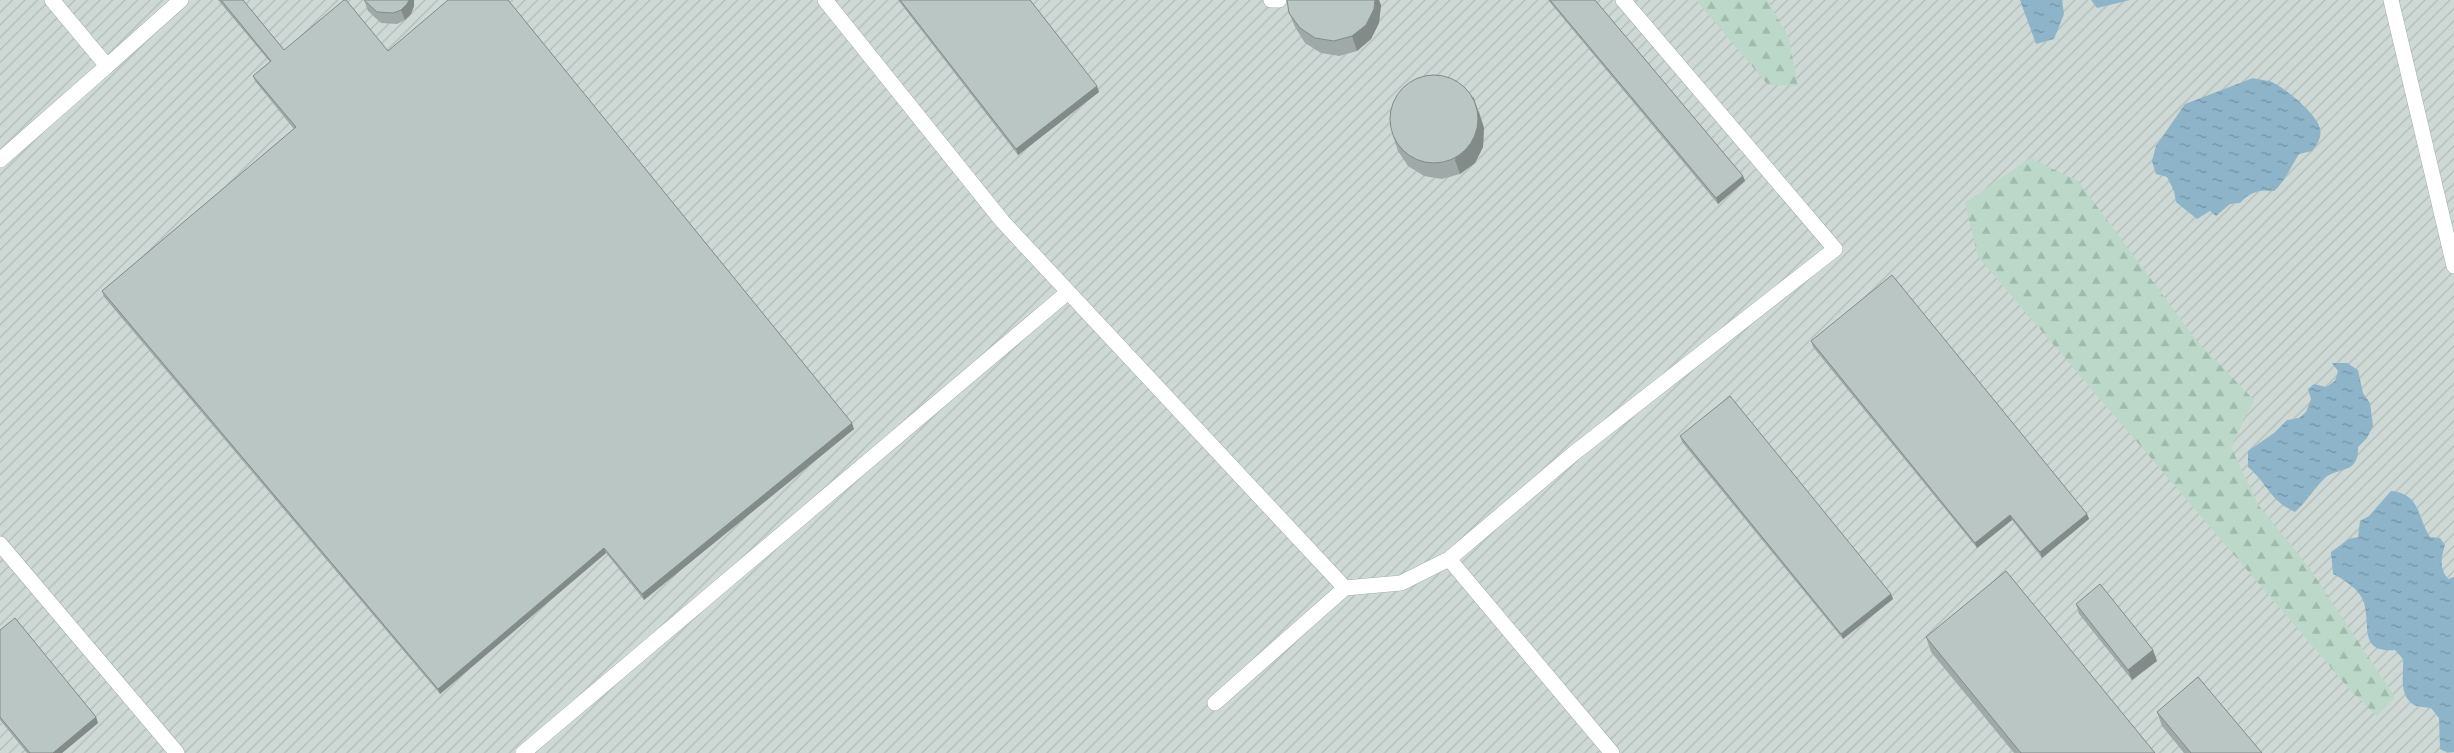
<svg xmlns="http://www.w3.org/2000/svg" width="2454" height="753" font-family="Helvetica,sans-serif">
  <style>
    .industrial { fill: url(#industrial-furrows) }
    .forest { fill: url(#forest-firs) }
    .water { fill: url(#water-ripples) }
    .lines { fill: none; stroke-linecap: round; stroke-linejoin: round }
    .lane-casing { stroke: #a4b0ae; stroke-width: 16 }
    .lane { stroke: #fff; stroke-width: 15 }
    .wall { fill: #9faaa8 }
    .shaded-wall { fill: #828b88 }
    .building { fill: #b9c6c3; stroke: #828b88 }
  </style>
  <defs>
    <pattern id="industrial-furrows" width="10" height="10" patternUnits="userSpaceOnUse" patternTransform="scale(1.25)"><rect width="10" height="10" fill="#ced9d6"/><path d="M-1 1l2-2M0 10L10 0M9 11l2-2" fill="none" stroke="#b1bbb8"/></pattern>
    <pattern id="forest-firs" width="22" height="20" patternUnits="userSpaceOnUse" patternTransform="scale(1.25)"><rect width="22" height="20" fill="#bbd8c8"/><path d="M5 1l3.5 6h-7zM16 11l3.5 6h-7z" fill="#a0baac"/></pattern>
    <pattern id="water-ripples" width="26" height="14" patternUnits="userSpaceOnUse" patternTransform="scale(1.25)"><rect width="26" height="14" fill="#8db4c9"/><path d="M2 4q2-2 4 0t4 0M15 11q2-2 4 0t4 0" fill="none" stroke="#7393a4"/></pattern>
  </defs>
  <rect width="100%" height="100%" fill="#e0e9e7"/>
  <rect class="industrial" x="0" y="0" width="2454" height="753"/>
  <g class="forest">
    <path d="M 1696,0 L 1767,0 L 1788,36 L 1798,86 L 1768,85 Z"/>
    <path d="M 2030,158 L 2078,181 L 2197,341 L 2254,400 L 2231,447 L 2259,506 L 2308,566 L 2395,697 L 2377,716 L 2351,691 L 1978,257 L 1965,203 Z"/>
  </g>
  <g class="water">
    <path d="M 2020,0 L 2062,0 L 2064,14 L 2054,39 L 2036,44 Z"/>
    <path d="M 2091,0 L 2130,0 L 2097,8 Z"/>
    <path d="M 2253,78 C 2259,80 2267,80 2272,82 C 2285,88 2318,115 2320,129 C 2322,138 2317,144 2312,151 L 2299,154 C 2292,165 2284,183 2274,191 C 2259,189 2250,192 2240,203 L 2230,204 L 2216,216 L 2210,211 L 2197,219 L 2176,202 L 2174,191 L 2167,177 L 2156,174 L 2152,161 L 2156,146 L 2185,104 Z"/>
    <path d="M 2332,363 L 2347,363 L 2358,370 L 2363,393 L 2370,403 L 2373,426 L 2367,438 L 2358,447 C 2359,476 2337,466 2324,479 C 2314,489 2306,502 2295,512 C 2269,500 2268,484 2248,467 L 2248,451 L 2274,433 L 2287,420 L 2299,418 L 2306,412 L 2311,399 L 2308,389 L 2314,384 L 2326,387 L 2335,381 L 2338,371 Z"/>
    <path d="M 2391,491 C 2421,494 2417,517 2430,537 L 2440,538 L 2445,545 C 2441,558 2439,568 2448,579 L 2454,577 L 2454,752 C 2449,753 2445,752 2440,749 L 2439,718 L 2431,708 C 2426,707 2418,707 2414,705 C 2398,695 2404,674 2403,659 L 2395,650 C 2358,653 2371,626 2364,603 C 2361,591 2344,579 2333,574 L 2331,552 L 2349,539 L 2358,537 L 2360,521 L 2369,516 Z"/>
  </g>
  <g class="lines">
    <defs>
      <g id="lane">
        <path d="M 52,0 L 107,66 L 181,0"/>
        <path d="M 825,0 L 1003,222 L 1345,588 L 1401,583 L 1449,559 L 1573,454 L 1835,249 L 1623,0"/>
        <path d="M 1271,0 L 1279,0"/>
        <path d="M 2391,0 L 2454,266"/>
        <path d="M 0,160 L 107,66"/>
        <path d="M 0,544 L 177,753"/>
        <path d="M 1449,559 L 1612,753"/>
        <path d="M 1215,703 L 1345,588"/>
        <path d="M 523,753 L 1068,292"/>
      </g>
    </defs>
    <use href="#lane" class="lane-casing"/>
    <use href="#lane" class="lane"/>
  </g>
  <g class="wall">
    <path d="M 218,0 L 243,0 L 284,50 L 388,51 L 854,429 L 644,600 L 606,553 L 440,694 L 104,297 L 102,291 L 294,129 L 255,81 L 253,76 L 270,62 Z"/>
    <path d="M 364,0 L 414,6 L 411,14 L 405,20 L 397,24 L 381,23 L 368,11 Z"/>
    <path d="M 898,0 L 1030,0 L 1099,92 L 1018,155 Z"/>
    <path d="M 1548,0 L 1595,0 L 1743,176 L 1745,181 L 1718,204 Z"/>
    <path d="M 1381,5 L 1379,23 L 1371,39 L 1357,51 L 1339,56 L 1321,53 L 1305,43 L 1295,27 L 1289,13 Z"/>
    <path d="M 1479,111 L 1484,128 L 1483,147 L 1475,163 L 1460,174 L 1442,179 L 1424,176 L 1408,166 L 1398,151 L 1393,136 Z"/>
    <path d="M 1811,341 L 2087,514 L 2089,519 L 2042,558 L 2012,520 L 1977,548 L 1813,347 Z"/>
    <path d="M 1680,436 L 1891,594 L 1893,599 L 1843,639 L 1682,442 Z"/>
    <path d="M 2076,604 L 2153,650 L 2157,661 L 2132,680 L 2079,614 Z"/>
    <path d="M 0,630 L 96,717 L 98,723 L 62,753 L 27,753 L 0,720 Z"/>
    <path d="M 1926,637 L 2155,753 L 2014,753 L 1931,652 Z"/>
    <path d="M 2157,712 L 2262,753 L 2184,753 L 2162,726 Z"/>
  </g>
  <g class="shaded-wall">
    <path d="M 409,0 L 414,0 L 414,6 L 411,14 L 405,20 L 401,10 Z"/>
    <path d="M 1375,0 L 1379,0 L 1381,5 L 1379,23 L 1371,39 L 1357,51 L 1352,36 Z"/>
    <path d="M 1097,86 L 1099,92 L 1018,155 L 1016,149 Z"/>
    <path d="M 1473,96 L 1484,128 L 1483,147 L 1475,163 L 1460,174 L 1455,160 Z"/>
    <path d="M 1743,176 L 1745,181 L 1718,204 L 1716,198 Z"/>
    <path d="M 852,423 L 854,429 L 644,600 L 642,594 Z"/>
    <path d="M 2087,514 L 2089,519 L 2042,558 L 2040,552 Z"/>
    <path d="M 2010,515 L 2012,520 L 1977,548 L 1975,543 Z"/>
    <path d="M 604,548 L 606,553 L 440,694 L 438,689 Z"/>
    <path d="M 1891,594 L 1893,599 L 1843,639 L 1841,634 Z"/>
    <path d="M 2153,650 L 2157,661 L 2132,680 L 2128,670 Z"/>
    <path d="M 96,717 L 98,723 L 62,753 L 53,753 Z"/>
  </g>
  <g class="building">
    <path d="M 221,0 L 243,0 L 284,50 L 344,0 L 346,0 L 388,51 L 448,0 L 508,0 L 852,423 L 642,594 L 604,548 L 438,689 L 102,291 L 296,127 L 253,76 L 271,61 Z"/>
    <path d="M 364,0 L 409,0 L 407,4 L 401,10 L 393,13 L 377,12 Z"/>
    <path d="M 900,0 L 1030,0 L 1097,86 L 1016,149 Z"/>
    <path d="M 1287,0 L 1375,0 L 1374,9 L 1366,25 L 1352,36 L 1334,41 L 1315,38 L 1300,28 L 1289,13 Z"/>
    <path d="M 1550,0 L 1595,0 L 1743,176 L 1716,198 Z"/>
    <circle cx="1434" cy="119" r="44"/>
    <path d="M 1892,275 L 2087,514 L 2040,552 L 2010,515 L 1975,543 L 1811,341 Z"/>
    <path d="M 1730,396 L 1891,594 L 1841,634 L 1680,436 Z"/>
    <path d="M 2006,571 L 2155,753 L 2021,753 L 1926,637 Z"/>
    <path d="M 2100,584 L 2153,650 L 2128,670 L 2076,604 Z"/>
    <path d="M 15,618 L 96,717 L 53,753 L 30,753 L 0,717 L 0,630 Z"/>
    <path d="M 2198,677 L 2262,753 L 2191,753 L 2157,712 Z"/>
  </g>
</svg>
